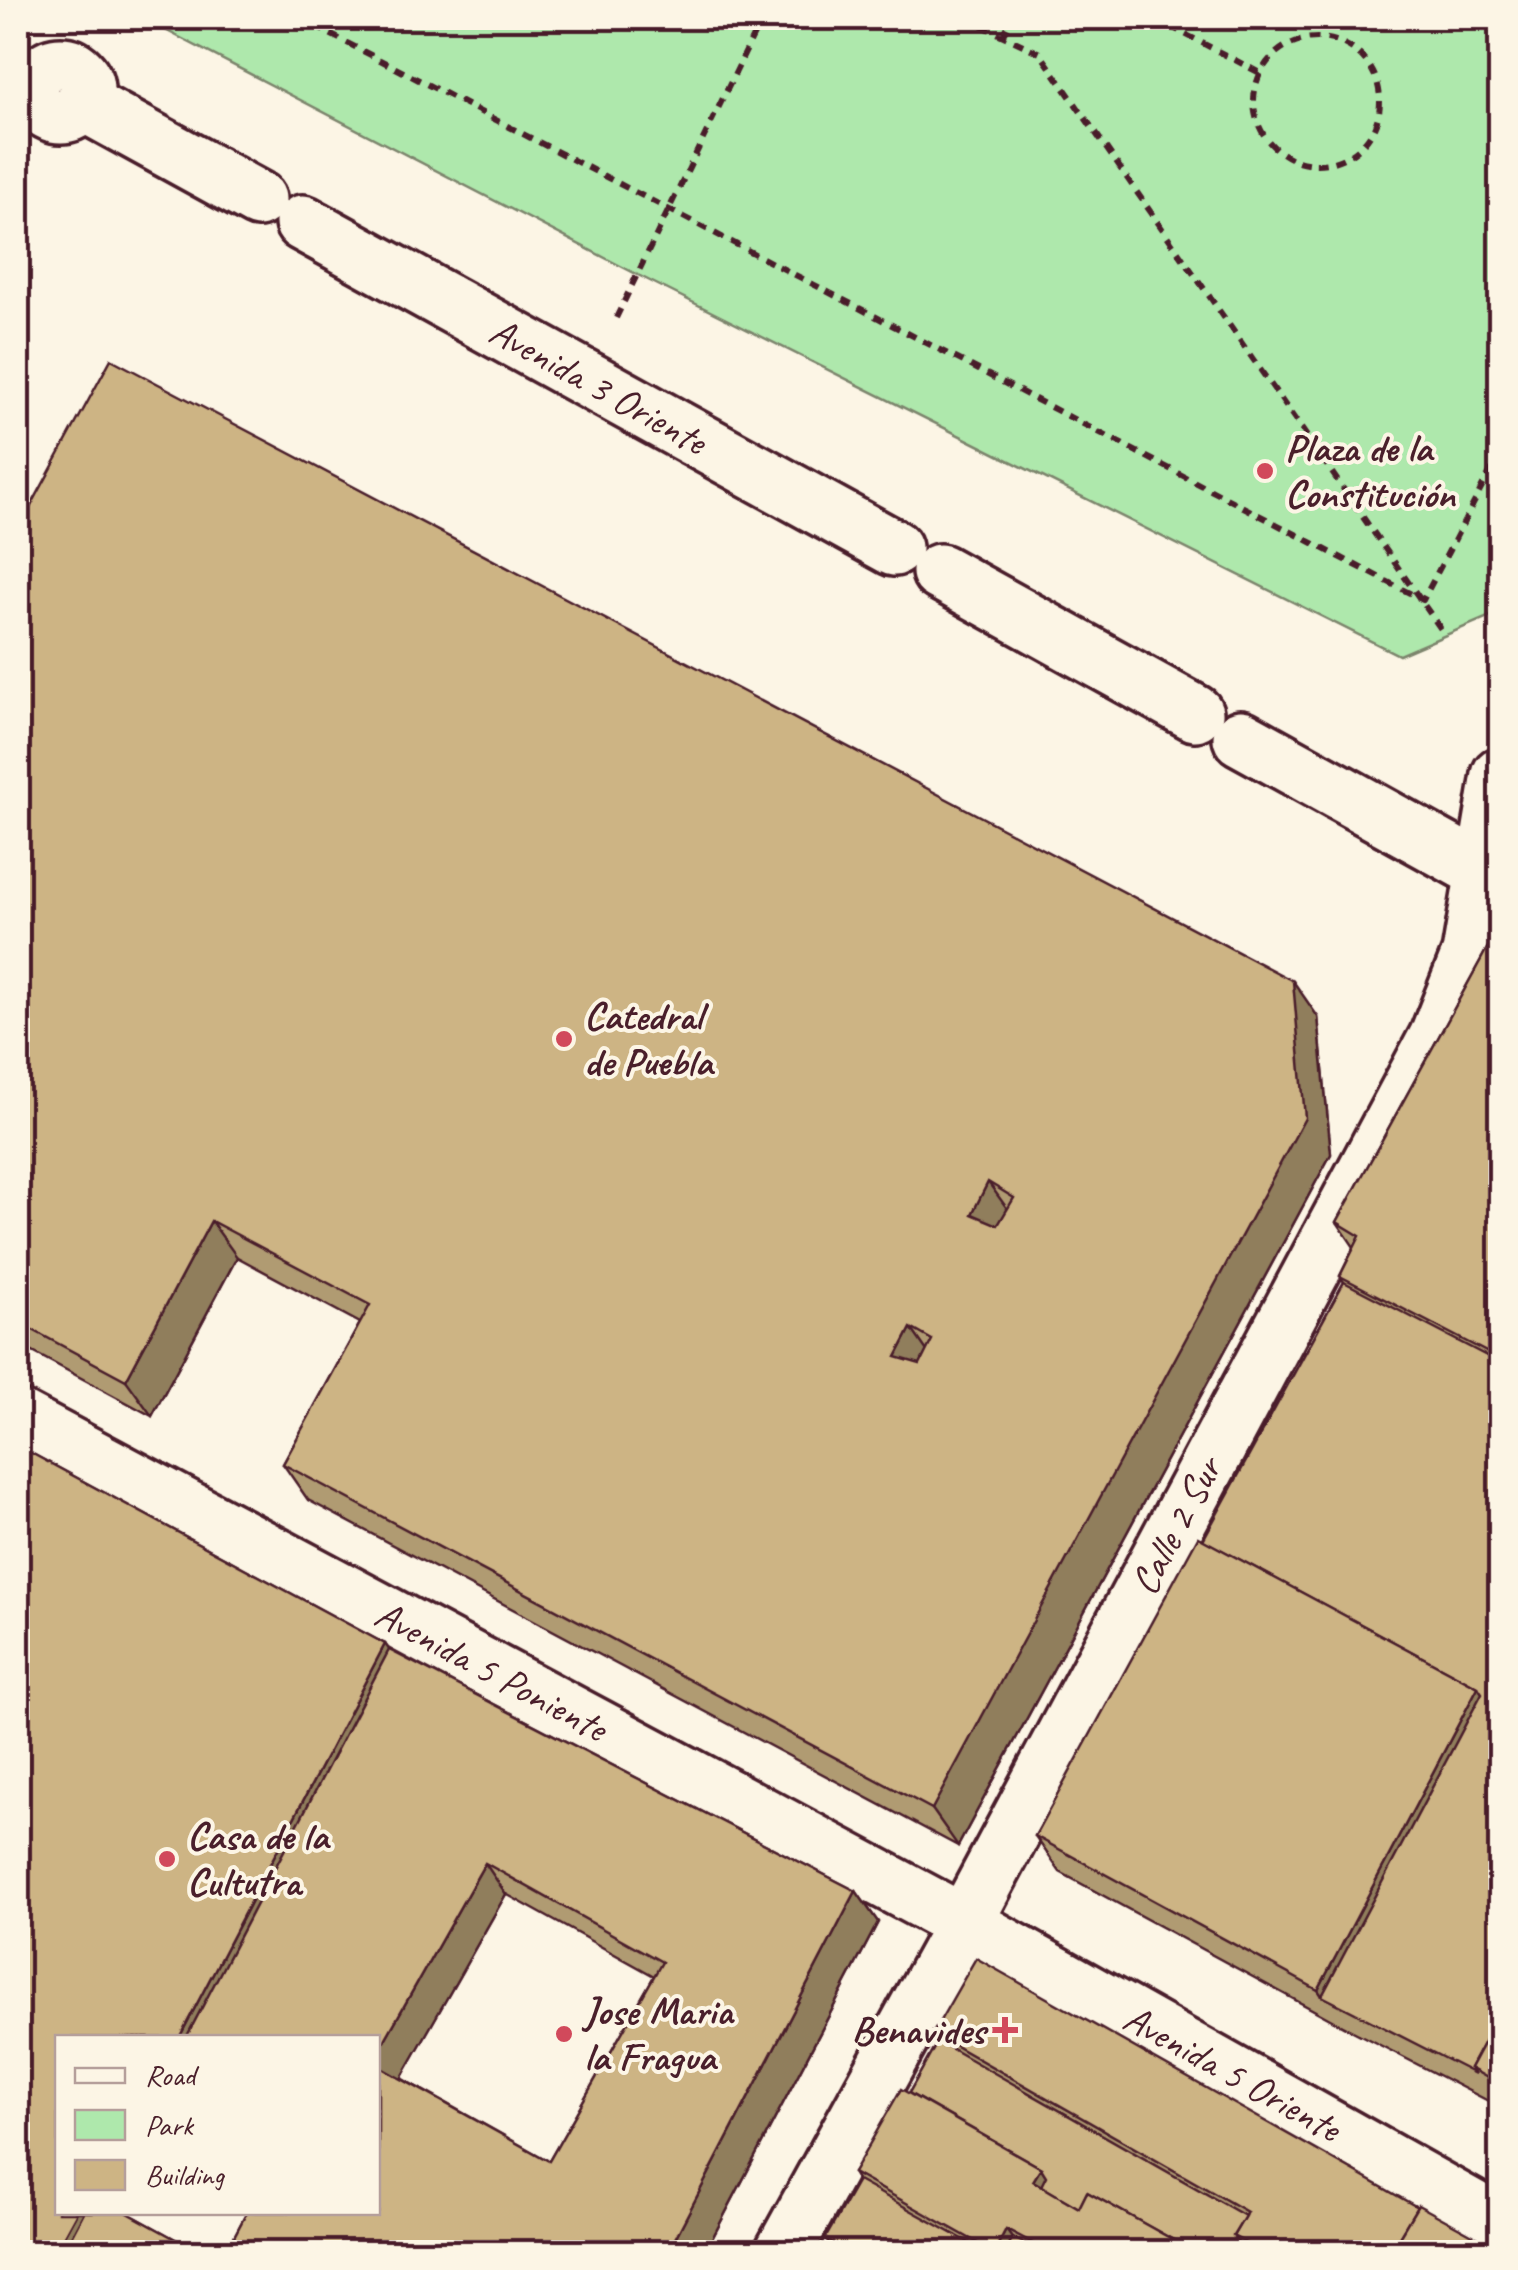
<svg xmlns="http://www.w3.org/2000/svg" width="1518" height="2270" font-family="Caveat,sans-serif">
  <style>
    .green { fill: #aee8ac; stroke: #7c846c; stroke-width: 2.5 }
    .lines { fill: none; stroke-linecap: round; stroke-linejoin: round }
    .minor-casing { stroke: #4a1f2b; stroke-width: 62 }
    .path { stroke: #4a1f2b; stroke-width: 6; stroke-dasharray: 10 8; stroke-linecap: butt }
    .minor { stroke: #fcf5e5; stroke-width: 55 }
    .wall { fill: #b09b72; stroke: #4a1f2b; stroke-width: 2.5; fill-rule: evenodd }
    .shaded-wall { fill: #907e5c; stroke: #4a1f2b; stroke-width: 2.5 }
    .building { fill: #cdb484; stroke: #4a1f2b; stroke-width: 2.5; fill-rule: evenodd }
    .poi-dot { fill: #d1495b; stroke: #fcf5e5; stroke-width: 4 }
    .labels { text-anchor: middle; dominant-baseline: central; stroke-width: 8; stroke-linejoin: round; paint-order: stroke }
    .street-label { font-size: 40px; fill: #4a1f2b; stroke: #fcf5e5 }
    .poi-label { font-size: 40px; font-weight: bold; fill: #4a1f2b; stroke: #fcf5e5; text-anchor: start }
  </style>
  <rect width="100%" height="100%" fill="#fcf5e5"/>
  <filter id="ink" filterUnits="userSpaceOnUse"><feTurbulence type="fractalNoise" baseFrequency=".01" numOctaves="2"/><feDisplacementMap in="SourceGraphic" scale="20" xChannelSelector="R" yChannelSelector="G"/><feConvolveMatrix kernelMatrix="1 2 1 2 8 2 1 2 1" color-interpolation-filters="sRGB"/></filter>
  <g filter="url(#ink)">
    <path class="green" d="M 142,18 L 1500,18 L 1500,612 L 1399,655 L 638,275 Z"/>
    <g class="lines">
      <defs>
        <g id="minor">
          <circle cx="61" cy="90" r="25"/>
          <path d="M 83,103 L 258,199"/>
          <path d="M 303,223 L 894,548"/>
          <path d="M 940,572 L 1195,713"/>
          <path d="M 1241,738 L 1500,881"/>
          <path d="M 18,1418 L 964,1923 L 1500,2224"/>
          <path d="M 783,2252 L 964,1923 L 1437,1037 L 1470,954 L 1500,775"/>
        </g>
      </defs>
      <use href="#minor" class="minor-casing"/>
      <g class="path">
        <path d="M 299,18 L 1423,600 L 1500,453"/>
        <path d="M 965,18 L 1040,53 L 1445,635"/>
        <path d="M 1154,18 L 1260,73"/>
        <path d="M 1003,36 L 1012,18"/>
        <circle cx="1317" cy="101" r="63"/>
        <path d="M 616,318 L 762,18"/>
      </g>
      <use href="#minor" class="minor"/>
    </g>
    <g class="wall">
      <path d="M 18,530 L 1318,1017 L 1331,1154 L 958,1846 L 308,1500 L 283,1464 L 360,1323 L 237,1257 L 152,1416 L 18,1344 Z"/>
      <path d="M 1500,925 L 1500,2107 L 1343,2026 L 1060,1872 L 1035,1836 L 1203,1540 L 1344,1282 L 1340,1276 L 1354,1247 L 1337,1222 Z"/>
      <path d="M 18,1446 L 385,1644 L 389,1650 L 856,1891 L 878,1922 L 705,2252 L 223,2252 L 228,2248 L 247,2212 L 378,2212 L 378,2038 L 58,2038 L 58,2212 L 126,2212 L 199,2252 L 18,2252 ZM 506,1894 L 654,1976 L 549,2161 L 401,2078 Z"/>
      <path d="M 933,2033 L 1417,2207 L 1500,2252 L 831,2252 L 833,2249 L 825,2239 L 858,2181 L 853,2173 L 909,2093 L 938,2041 Z"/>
    </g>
    <g class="shaded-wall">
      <path d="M 1293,981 L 1318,1017 L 1331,1154 L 958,1846 L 932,1809 Z"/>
      <path d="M 988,1182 L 1014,1218 L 997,1250 L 972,1214 Z"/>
      <path d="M 211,1221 L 237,1257 L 152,1416 L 126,1380 Z"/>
      <path d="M 911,1328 L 936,1364 L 921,1393 L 896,1357 Z"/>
      <path d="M 385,1644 L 411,1680 L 223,2038 L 179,2038 Z"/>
      <path d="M 1478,1687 L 1500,1719 L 1322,1996 L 1318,1990 Z"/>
      <path d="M 485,1863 L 506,1894 L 393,2093 L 378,2071 L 378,2052 Z"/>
      <path d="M 856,1891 L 878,1922 L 705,2252 L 668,2252 Z"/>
      <path d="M 1041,2168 L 1062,2198 L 1033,2181 Z"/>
      <path d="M 77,2212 L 123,2212 L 100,2252 L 55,2252 Z"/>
      <path d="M 1006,2229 L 1023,2252 L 994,2252 Z"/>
      <path d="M 1239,2244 L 1245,2252 L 1235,2252 Z"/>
    </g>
    <g class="building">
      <path d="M 111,359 L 1293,981 L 1305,1118 L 932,1809 L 283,1464 L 370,1305 L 211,1221 L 126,1380 L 18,1322 L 18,530 ZM 988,1182 L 1014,1198 L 998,1225 L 972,1214 ZM 911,1328 L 932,1340 L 920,1364 L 896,1357 Z"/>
      <path d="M 1500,925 L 1500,1359 L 1340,1276 L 1360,1236 L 1337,1222 Z"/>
      <path d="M 1344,1282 L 1500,1363 L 1500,2012 L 1470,2068 L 1475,2074 L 1322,1996 L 1482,1693 L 1478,1687 L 1203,1540 Z"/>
      <path d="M 18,1446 L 385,1644 L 179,2038 L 58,2038 L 58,2212 L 77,2212 L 55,2252 L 18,2252 Z"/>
      <path d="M 1198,1537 L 1478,1687 L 1318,1990 L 1035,1836 Z"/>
      <path d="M 389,1650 L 856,1891 L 668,2252 L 223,2252 L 228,2248 L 247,2212 L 378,2212 L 378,2066 L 549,2161 L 662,1962 L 485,1863 L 378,2052 L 378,2038 L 186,2038 Z"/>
      <path d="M 976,1958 L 1417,2207 L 1390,2252 L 1263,2252 L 1233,2236 L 1247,2212 L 933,2033 Z"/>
      <path d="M 1500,2012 L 1500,2085 L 1470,2068 Z"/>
      <path d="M 938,2041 L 1245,2216 L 1233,2236 L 1239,2244 L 1235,2252 L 1195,2252 L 1087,2192 L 1079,2208 L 1041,2186 L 1046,2176 L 1041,2168 L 909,2093 Z"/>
      <path d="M 901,2089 L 1041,2168 L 1033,2181 L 1079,2208 L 1087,2192 L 1195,2252 L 1050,2252 L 1006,2229 L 994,2252 L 853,2173 Z"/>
      <path d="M 858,2181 L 986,2252 L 851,2252 L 825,2239 Z"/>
      <path d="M 1418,2205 L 1500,2250 L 1500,2252 L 1390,2252 Z"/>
      <path d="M 84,2212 L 126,2212 L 199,2252 L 63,2252 Z"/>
      <path d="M 1012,2237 L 1040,2252 L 1004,2252 Z"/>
    </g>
  </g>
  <g class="poi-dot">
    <circle cx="1265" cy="471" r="10"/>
    <circle cx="564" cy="1039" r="10"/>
    <circle cx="167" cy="1859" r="10"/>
    <path d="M1000 2015h10v10h10v10h-10v10h-10v-10h-10v-10h10z"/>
    <circle cx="564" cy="2034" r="10"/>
  </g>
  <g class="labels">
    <g class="street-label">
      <text transform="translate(598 386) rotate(29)">Avenida 3 Oriente</text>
      <text transform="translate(1176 1526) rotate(-62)">Calle 2 Sur</text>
      <text transform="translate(491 1671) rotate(28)">Avenida 5 Poniente</text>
      <text transform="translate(1232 2073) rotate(29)">Avenida 5 Oriente</text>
    </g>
    <g class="poi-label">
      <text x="1285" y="448">Plaza de la<tspan x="1285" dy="46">Constitución</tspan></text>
      <text x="584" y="1016">Catedral<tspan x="584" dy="46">de Puebla</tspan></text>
      <text x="187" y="1836">Casa de la<tspan x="187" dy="46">Cultutra</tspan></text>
      <text x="584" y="2011">Jose Maria<tspan x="584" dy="46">la Fragua</tspan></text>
      <text x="985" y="2030" text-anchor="end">Benavides</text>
    </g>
  </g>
  <rect width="1518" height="2270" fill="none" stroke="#fcf5e5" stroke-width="60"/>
  <rect x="30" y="30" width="1458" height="2210" fill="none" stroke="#4a1f2b" stroke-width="4" filter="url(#ink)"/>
  <rect x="55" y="2035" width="325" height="180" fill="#fcf5e5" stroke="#b59f9b" stroke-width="2.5"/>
  <rect x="75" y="2068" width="50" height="15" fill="#fcf5e5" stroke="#b59f9b" stroke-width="2.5"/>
  <text x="145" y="2085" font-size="30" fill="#4a1f2b">Road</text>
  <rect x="75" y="2110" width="50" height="30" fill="#aee8ac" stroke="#b59f9b" stroke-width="2.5"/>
  <text x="145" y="2135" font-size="30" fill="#4a1f2b">Park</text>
  <rect x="75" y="2160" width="50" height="30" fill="#cdb484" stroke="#b59f9b" stroke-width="2.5"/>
  <text x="145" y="2185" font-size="30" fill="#4a1f2b">Building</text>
</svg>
